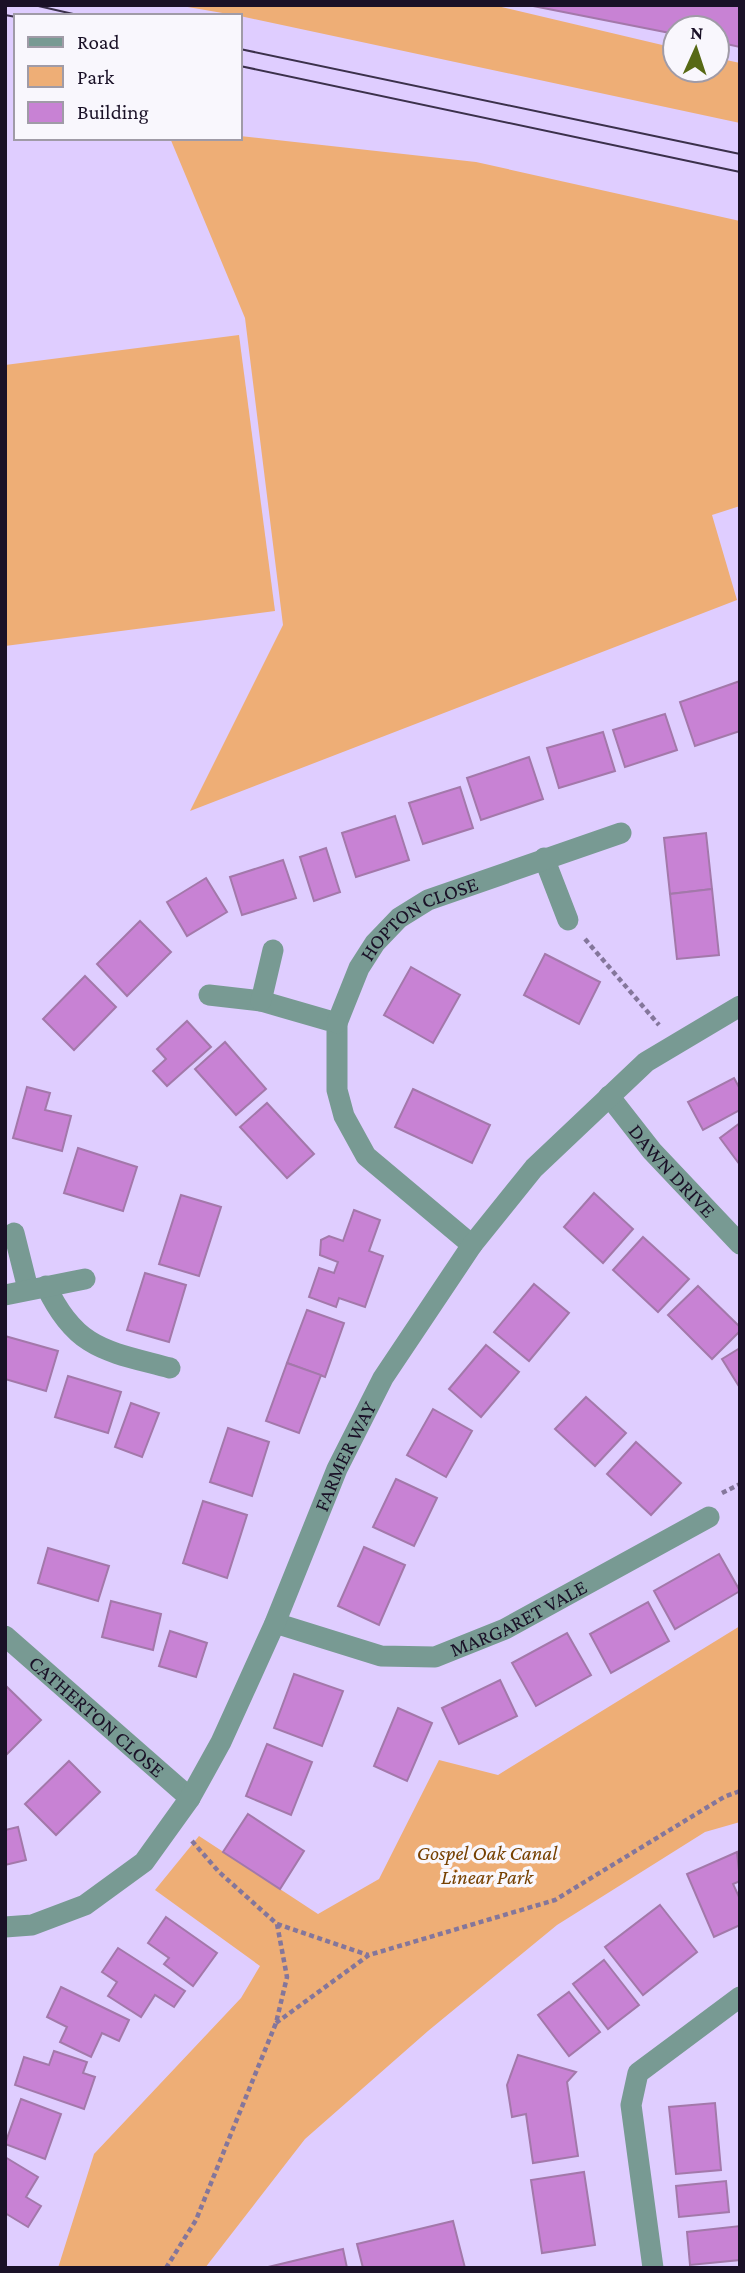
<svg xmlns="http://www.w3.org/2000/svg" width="745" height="2273" font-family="'Crimson Pro',serif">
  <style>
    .green { fill: #eeae76 }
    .building { fill: #c882d4; stroke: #a378aa; stroke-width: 2 }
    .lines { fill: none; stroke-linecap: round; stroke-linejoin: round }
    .path { stroke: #84769b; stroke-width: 4.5; stroke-dasharray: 5 3.5; stroke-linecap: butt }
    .street { stroke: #789a93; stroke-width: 21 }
    .tram { stroke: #3b304b; stroke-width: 2 }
    .labels { text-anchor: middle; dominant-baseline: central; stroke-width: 7; stroke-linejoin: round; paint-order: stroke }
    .street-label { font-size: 21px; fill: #1a1127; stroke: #f9f7fd }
    .park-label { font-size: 21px; font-style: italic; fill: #764000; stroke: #f9f7fd }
  </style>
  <rect width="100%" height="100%" fill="#dfcdff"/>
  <g class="green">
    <path d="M 176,5 L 493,5 L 675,48 L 675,70 L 717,70 L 717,58 L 740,63 L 740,123 L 240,16 Z"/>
    <path d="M 240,136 L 476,162 L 740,221 L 740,506 L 712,515 L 737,600 L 190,811 L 283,625 L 245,318 L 170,138 Z"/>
    <path d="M 239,335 L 275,611 L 5,646 L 5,365 Z"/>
    <path d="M 740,1626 L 740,1822 L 705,1832 L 557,1925 L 428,2031 L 305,2139 L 205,2268 L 58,2268 L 94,2154 L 241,1998 L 260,1966 L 155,1890 L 199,1836 L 318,1914 L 379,1879 L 439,1760 L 498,1775 Z"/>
  </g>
  <g class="building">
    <path d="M 528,5 L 740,5 L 740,47 L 717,42 L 717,28 L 675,28 L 675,34 Z"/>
    <path d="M 740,681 L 740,731 L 695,746 L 680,702 Z"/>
    <path d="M 665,714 L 677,750 L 625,767 L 613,730 Z"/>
    <path d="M 603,732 L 615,771 L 559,788 L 547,748 Z"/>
    <path d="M 529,757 L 543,799 L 481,820 L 467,778 Z"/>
    <path d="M 460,787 L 473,828 L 423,844 L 409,803 Z"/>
    <path d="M 395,816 L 409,860 L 356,877 L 342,833 Z"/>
    <path d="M 706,833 L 712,889 L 670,894 L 664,838 Z"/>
    <path d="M 326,848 L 340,892 L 314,901 L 300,857 Z"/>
    <path d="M 283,860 L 296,898 L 242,915 L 230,877 Z"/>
    <path d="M 206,878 L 227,912 L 187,936 L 167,902 Z"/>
    <path d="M 712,889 L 719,955 L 677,959 L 670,894 Z"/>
    <path d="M 140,921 L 171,952 L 127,996 L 97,964 Z"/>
    <path d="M 545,954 L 600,982 L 579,1024 L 524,995 Z"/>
    <path d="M 411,967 L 460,995 L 433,1043 L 384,1015 Z"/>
    <path d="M 85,976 L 116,1007 L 74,1050 L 43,1019 Z"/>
    <path d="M 187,1021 L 211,1047 L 167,1086 L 153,1071 L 166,1059 L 157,1049 Z"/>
    <path d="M 225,1042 L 266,1089 L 236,1115 L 195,1069 Z"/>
    <path d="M 734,1078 L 740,1089 L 740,1110 L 703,1130 L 688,1102 Z"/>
    <path d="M 27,1087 L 50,1093 L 45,1110 L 71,1116 L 62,1151 L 13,1138 Z"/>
    <path d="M 413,1089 L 490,1125 L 472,1163 L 395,1127 Z"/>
    <path d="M 267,1103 L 314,1154 L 287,1178 L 240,1127 Z"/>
    <path d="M 740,1123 L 740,1165 L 720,1138 Z"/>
    <path d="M 78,1148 L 137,1167 L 123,1211 L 64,1193 Z"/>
    <path d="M 594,1193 L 633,1229 L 603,1263 L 564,1227 Z"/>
    <path d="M 181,1195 L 221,1207 L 199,1276 L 159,1264 Z"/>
    <path d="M 354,1210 L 380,1220 L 369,1251 L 383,1256 L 365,1307 L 339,1298 L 336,1307 L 309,1297 L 319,1268 L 334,1273 L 338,1262 L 320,1255 L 321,1240 L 329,1236 L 343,1241 Z"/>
    <path d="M 643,1237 L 689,1279 L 658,1312 L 613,1270 Z"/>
    <path d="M 145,1273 L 186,1285 L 169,1342 L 127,1330 Z"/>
    <path d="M 534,1284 L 569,1313 L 529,1361 L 494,1332 Z"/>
    <path d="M 698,1286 L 740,1327 L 740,1331 L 712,1359 L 668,1315 Z"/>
    <path d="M 307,1310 L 344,1323 L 325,1377 L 287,1363 Z"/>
    <path d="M 5,1336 L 58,1351 L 46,1391 L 5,1379 Z"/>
    <path d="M 486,1345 L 519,1372 L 481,1417 L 449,1389 Z"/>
    <path d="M 740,1348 L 740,1388 L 722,1359 Z"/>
    <path d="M 287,1363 L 321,1375 L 299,1433 L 266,1421 Z"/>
    <path d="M 68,1376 L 121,1392 L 108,1433 L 55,1417 Z"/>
    <path d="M 586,1397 L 626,1433 L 595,1466 L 555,1429 Z"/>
    <path d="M 131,1403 L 159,1413 L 142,1457 L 115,1447 Z"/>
    <path d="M 433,1409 L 472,1431 L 446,1477 L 407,1455 Z"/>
    <path d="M 228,1428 L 269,1442 L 252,1496 L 210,1482 Z"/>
    <path d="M 636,1442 L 681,1483 L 651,1515 L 607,1474 Z"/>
    <path d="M 396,1479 L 437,1498 L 414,1546 L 373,1527 Z"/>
    <path d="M 203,1501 L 247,1515 L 227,1578 L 183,1563 Z"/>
    <path d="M 364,1547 L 405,1565 L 379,1625 L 338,1606 Z"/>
    <path d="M 48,1548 L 109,1566 L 98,1601 L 38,1583 Z"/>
    <path d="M 719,1554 L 740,1591 L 675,1629 L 654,1591 Z"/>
    <path d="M 111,1601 L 161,1614 L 153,1650 L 102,1637 Z"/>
    <path d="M 648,1602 L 669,1641 L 611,1673 L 590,1634 Z"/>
    <path d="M 170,1631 L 207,1643 L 196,1677 L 159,1666 Z"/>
    <path d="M 567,1633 L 591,1675 L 536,1706 L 512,1663 Z"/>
    <path d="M 294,1674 L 343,1691 L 322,1746 L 274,1728 Z"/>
    <path d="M 500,1680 L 517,1716 L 459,1744 L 442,1708 Z"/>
    <path d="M 5,1685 L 41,1720 L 6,1755 L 5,1754 Z"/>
    <path d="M 398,1708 L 432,1723 L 407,1781 L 374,1766 Z"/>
    <path d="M 267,1744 L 312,1762 L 291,1815 L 246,1796 Z"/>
    <path d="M 69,1761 L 100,1792 L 56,1835 L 25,1804 Z"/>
    <path d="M 248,1814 L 304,1851 L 280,1889 L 223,1852 Z"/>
    <path d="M 18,1827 L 26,1860 L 5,1865 L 5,1830 Z"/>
    <path d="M 737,1852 L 740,1881 L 733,1884 L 740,1899 L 740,1925 L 714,1937 L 687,1874 Z"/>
    <path d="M 660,1905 L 697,1952 L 643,1995 L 605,1947 Z"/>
    <path d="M 166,1917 L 217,1953 L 193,1986 L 164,1964 L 169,1958 L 148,1943 Z"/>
    <path d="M 118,1948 L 185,1991 L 174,2007 L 155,1995 L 141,2017 L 108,1996 L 117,1982 L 102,1972 Z"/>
    <path d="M 604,1960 L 639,2005 L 608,2029 L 573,1984 Z"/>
    <path d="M 61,1987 L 129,2020 L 119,2041 L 102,2033 L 91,2057 L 60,2042 L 67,2027 L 47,2017 Z"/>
    <path d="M 569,1992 L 600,2032 L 569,2056 L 538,2015 Z"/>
    <path d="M 54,2051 L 87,2062 L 83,2073 L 95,2077 L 84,2109 L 15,2085 L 24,2057 L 49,2065 Z"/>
    <path d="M 518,2055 L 576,2072 L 567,2082 L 578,2156 L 533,2163 L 526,2114 L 512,2117 L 507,2085 Z"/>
    <path d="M 21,2099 L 61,2114 L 45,2159 L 5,2144 Z"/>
    <path d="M 715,2103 L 721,2170 L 676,2174 L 669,2107 Z"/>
    <path d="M 5,2157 L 38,2177 L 26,2197 L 41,2206 L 28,2227 L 5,2213 Z"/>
    <path d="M 584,2172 L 595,2245 L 542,2253 L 531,2180 Z"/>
    <path d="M 726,2181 L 729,2212 L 679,2217 L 676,2186 Z"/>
    <path d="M 453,2221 L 465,2268 L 363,2268 L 357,2244 Z"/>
    <path d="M 740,2226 L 740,2260 L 690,2265 L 687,2232 Z"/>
    <path d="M 343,2249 L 347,2268 L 264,2268 Z"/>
  </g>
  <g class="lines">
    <g class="path">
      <path d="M 585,939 L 659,1025"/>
      <path d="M 722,1493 L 740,1484"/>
      <path d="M 277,1924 L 368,1955"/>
      <path d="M 276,2023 L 369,1955 L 555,1900 L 724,1797 L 740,1791"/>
      <path d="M 166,2268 L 196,2220 L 276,2023 L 287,1977 L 277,1924 L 219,1872 L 192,1841"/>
    </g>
    <g class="street">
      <path d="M 544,858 L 568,920"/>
      <path d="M 209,995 L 261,1001 L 337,1023 L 337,1090 L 344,1116 L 366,1156 L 472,1245"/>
      <path d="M 261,1001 L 273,950"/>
      <path id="s1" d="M 337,1023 L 359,968 L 375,943 L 399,918 L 428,900 L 621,833"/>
      <path id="s2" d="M 609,1096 L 652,1151 L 740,1244"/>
      <path d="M 14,1233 L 28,1289"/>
      <path d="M 46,1286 C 76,1350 107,1351 170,1368"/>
      <path d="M 5,1295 L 85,1279"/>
      <path id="s3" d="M 275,1623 L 381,1656 L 435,1657 L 505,1629 L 709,1517"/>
      <path id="s4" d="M 5,1636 L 190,1798"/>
      <path id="s5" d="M 5,1927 L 32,1925 L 85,1905 L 144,1862 L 190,1798 L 221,1742 L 275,1623 L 337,1469 L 383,1378 L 472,1245 L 534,1168 L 646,1062 L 740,1006"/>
      <path d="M 653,2268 L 631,2105 L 638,2073 L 740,1997"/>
    </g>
    <g class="tram">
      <path d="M 34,5 L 82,16"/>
      <path d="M 5,15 L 16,17"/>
      <path d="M 240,49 L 740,154"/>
      <path d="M 240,66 L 740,172"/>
    </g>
  </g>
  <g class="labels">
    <g class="street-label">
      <text stroke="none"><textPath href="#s1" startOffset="140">HOPTON CLOSE</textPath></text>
      <text stroke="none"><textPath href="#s2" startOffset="98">DAWN DRIVE</textPath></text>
      <text stroke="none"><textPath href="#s5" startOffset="611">FARMER WAY</textPath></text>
      <text stroke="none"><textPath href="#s3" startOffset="257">MARGARET VALE</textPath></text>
      <text stroke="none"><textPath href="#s4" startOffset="122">CATHERTON CLOSE</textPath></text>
    </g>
    <g class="park-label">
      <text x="487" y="1853">Gospel Oak Canal<tspan x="487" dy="24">Linear Park</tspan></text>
    </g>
  </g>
  <rect width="745" height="2273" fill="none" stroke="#1a1127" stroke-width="14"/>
  <rect x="14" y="14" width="228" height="126" fill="#f9f7fd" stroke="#a09ba7" stroke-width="2"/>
  <rect x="28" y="37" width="35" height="10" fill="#789a93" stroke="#a09ba7" stroke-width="2"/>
  <text x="77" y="49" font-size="21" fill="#1a1127">Road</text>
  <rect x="28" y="66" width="35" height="21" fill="#eeae76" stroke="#a09ba7" stroke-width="2"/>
  <text x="77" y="84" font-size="21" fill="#1a1127">Park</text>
  <rect x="28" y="102" width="35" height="21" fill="#c882d4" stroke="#a09ba7" stroke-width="2"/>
  <text x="77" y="119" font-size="21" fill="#1a1127">Building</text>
  <g transform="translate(696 49) rotate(3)"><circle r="33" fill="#f9f7fd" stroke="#a09ba7" stroke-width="2"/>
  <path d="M0-5L12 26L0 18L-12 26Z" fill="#576915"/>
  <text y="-10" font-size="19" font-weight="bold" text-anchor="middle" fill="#1a1127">N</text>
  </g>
</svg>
